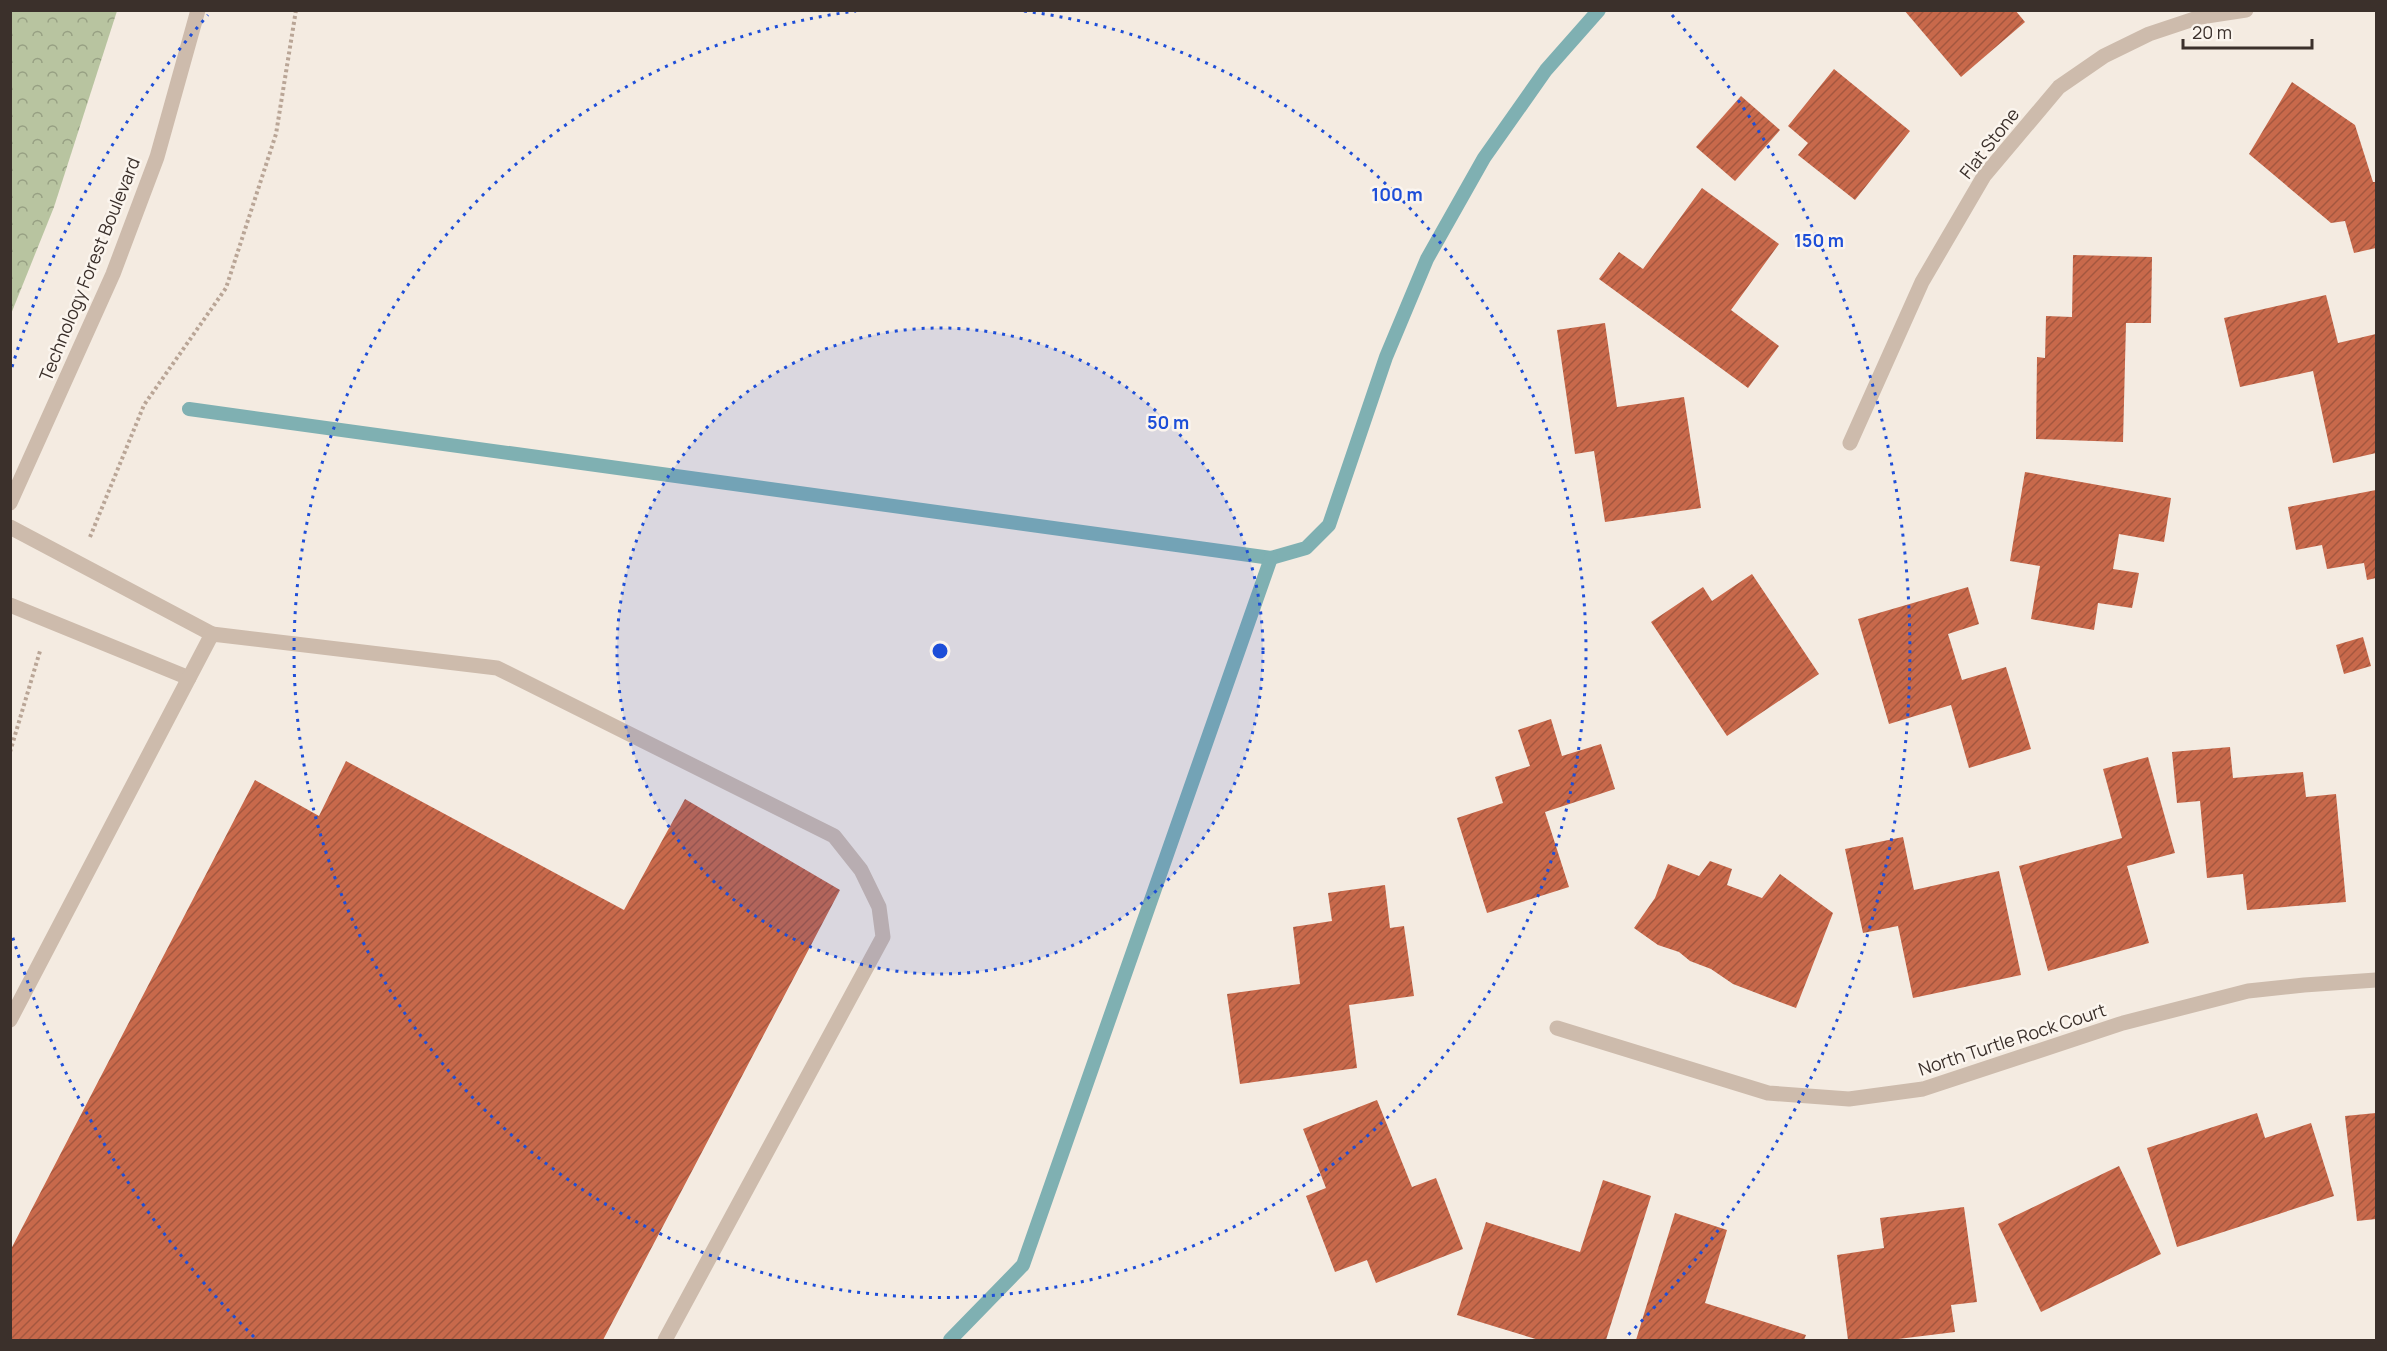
<svg xmlns="http://www.w3.org/2000/svg" width="2387" height="1351" font-family="Manrope,sans-serif">
  <style>
    .forest { fill: url(#forest-crowns) }
    .lines { fill: none; stroke-linecap: round; stroke-linejoin: round }
    .stream { stroke: #7fb0b2; stroke-width: 14 }
    .building { fill: url(#building-hatch) }
    .path { stroke: #b9a596; stroke-width: 4; stroke-dasharray: 3 3; stroke-linecap: butt }
    .service { stroke: #cdbbac; stroke-width: 15 }
    .minor { stroke: #cdbbac; stroke-width: 15 }
    .tertiary { stroke: #cdbbac; stroke-width: 15 }
    .ring { fill: none; stroke: #1d4ed8; stroke-width: 3; stroke-dasharray: 3 6 }
    .labels { text-anchor: middle; dominant-baseline: central; stroke-width: 5; stroke-linejoin: round; paint-order: stroke }
    .street-label { font-size: 18px; fill: #3b302b; stroke: #fbf5ee }
    .centre { fill: #1d4ed8; stroke: #fbf5ee; stroke-width: 3 }
    .ring-label { font-size: 18px; text-anchor: middle; font-weight: bold; fill: #1d4ed8; stroke: #fbf5ee; stroke-width: 5; stroke-linejoin: round; paint-order: stroke }
  </style>
  <defs>
    <pattern id="forest-crowns" width="20" height="18" patternUnits="userSpaceOnUse" patternTransform="scale(1.5)"><rect width="20" height="18" fill="#b8c4a0"/><path d="M2 6a3 3 0 1 1 6 0M12 15a3 3 0 1 1 6 0" fill="none" stroke="#97a083"/></pattern>
    <pattern id="building-hatch" width="6" height="6" patternUnits="userSpaceOnUse" patternTransform="scale(1.5)"><rect width="6" height="6" fill="#c8694b"/><path d="M-1 1l2-2M0 6l6-6M5 7l2-2" fill="none" stroke="#a4573f"/></pattern>
  </defs>
  <rect width="100%" height="100%" fill="#f4ebe1"/>
  <path class="forest" d="M 11,10 L 117,11 L 54,207 L 11,314 Z"/>
  <g class="lines">
    <g class="stream">
      <path d="M 189,409 L 1271,558 L 1306,548 L 1329,525 L 1386,357 L 1427,259 L 1484,158 L 1546,70 L 1599,10"/>
      <path d="M 950,1340 L 1023,1265 L 1271,558"/>
    </g>
  </g>
  <g class="building">
    <path d="M 1904,10 L 2015,10 L 2025,22 L 1961,77 Z"/>
    <path d="M 1834,69 L 1910,131 L 1855,200 L 1798,155 L 1808,143 L 1788,126 Z"/>
    <path d="M 2292,82 L 2355,125 L 2373,182 L 2376,182 L 2376,248 L 2354,253 L 2345,221 L 2331,223 L 2249,154 Z"/>
    <path d="M 1741,96 L 1780,130 L 1735,181 L 1696,147 Z"/>
    <path d="M 1702,188 L 1779,244 L 1731,310 L 1779,346 L 1748,388 L 1599,279 L 1619,252 L 1643,269 Z"/>
    <path d="M 2073,255 L 2152,257 L 2151,323 L 2126,323 L 2123,442 L 2036,439 L 2037,357 L 2045,358 L 2046,316 L 2072,317 Z"/>
    <path d="M 2326,295 L 2338,343 L 2376,334 L 2376,453 L 2333,463 L 2313,371 L 2240,387 L 2224,318 Z"/>
    <path d="M 1605,323 L 1617,407 L 1684,397 L 1701,508 L 1605,522 L 1594,451 L 1575,454 L 1557,330 Z"/>
    <path d="M 2025,472 L 2171,498 L 2164,542 L 2119,534 L 2113,569 L 2139,573 L 2132,608 L 2098,603 L 2094,630 L 2031,619 L 2040,566 L 2010,561 Z"/>
    <path d="M 2376,490 L 2376,578 L 2367,580 L 2364,563 L 2327,569 L 2322,545 L 2296,550 L 2288,507 Z"/>
    <path d="M 1752,574 L 1819,674 L 1727,736 L 1651,622 L 1703,587 L 1712,601 Z"/>
    <path d="M 1968,587 L 1979,624 L 1948,634 L 1962,680 L 2006,667 L 2031,749 L 1969,768 L 1951,705 L 1889,724 L 1858,619 Z"/>
    <path d="M 2363,637 L 2371,666 L 2344,674 L 2336,645 Z"/>
    <path d="M 1551,719 L 1562,756 L 1601,744 L 1615,789 L 1545,812 L 1569,887 L 1487,913 L 1457,818 L 1503,803 L 1495,777 L 1530,766 L 1518,730 Z"/>
    <path d="M 2230,747 L 2233,778 L 2303,772 L 2306,797 L 2336,794 L 2346,902 L 2247,910 L 2243,874 L 2207,878 L 2200,801 L 2177,803 L 2172,752 Z"/>
    <path d="M 2148,757 L 2175,853 L 2127,866 L 2149,943 L 2048,971 L 2019,866 L 2122,838 L 2103,769 Z"/>
    <path d="M 346,761 L 624,910 L 685,799 L 840,890 L 603,1340 L 10,1340 L 10,1251 L 255,780 L 319,816 Z"/>
    <path d="M 1903,837 L 1914,890 L 1999,871 L 2021,975 L 1913,998 L 1898,926 L 1863,933 L 1845,849 Z"/>
    <path d="M 1710,861 L 1732,869 L 1727,885 L 1762,898 L 1780,874 L 1833,913 L 1796,1008 L 1733,984 L 1711,969 L 1690,961 L 1679,952 L 1658,945 L 1634,928 L 1655,898 L 1668,864 L 1699,876 Z"/>
    <path d="M 1385,885 L 1390,928 L 1404,926 L 1414,996 L 1349,1005 L 1357,1068 L 1240,1084 L 1227,994 L 1300,984 L 1293,927 L 1332,921 L 1328,893 Z"/>
    <path d="M 1377,1100 L 1412,1187 L 1436,1178 L 1463,1249 L 1376,1283 L 1367,1260 L 1335,1272 L 1306,1196 L 1326,1188 L 1303,1129 Z"/>
    <path d="M 2257,1113 L 2265,1138 L 2311,1123 L 2334,1196 L 2177,1247 L 2147,1148 Z"/>
    <path d="M 2376,1113 L 2376,1219 L 2357,1221 L 2345,1116 Z"/>
    <path d="M 2119,1166 L 2161,1254 L 2041,1312 L 1998,1224 Z"/>
    <path d="M 1603,1180 L 1651,1196 L 1606,1340 L 1539,1340 L 1457,1315 L 1486,1222 L 1580,1252 Z"/>
    <path d="M 1964,1207 L 1977,1302 L 1951,1305 L 1955,1332 L 1890,1340 L 1848,1340 L 1837,1255 L 1884,1248 L 1880,1218 Z"/>
    <path d="M 1675,1213 L 1727,1230 L 1705,1303 L 1806,1335 L 1804,1340 L 1636,1340 Z"/>
  </g>
  <g class="lines">
    <g class="path">
      <path d="M 90,537 L 144,405 L 226,288 L 276,134 L 296,10"/>
      <path d="M 10,752 L 40,651"/>
    </g>
    <g class="service">
      <path d="M 10,527 L 212,634"/>
      <path d="M 10,605 L 189,678"/>
      <path d="M 10,1020 L 212,634 L 497,668 L 834,836 L 861,870 L 879,907 L 883,937 L 665,1340"/>
    </g>
    <g class="minor">
      <path d="M 1850,443 L 1922,282 L 1984,176 L 2059,87 L 2104,56 L 2149,34 L 2200,17 L 2246,10"/>
      <path d="M 1557,1028 L 1768,1093 L 1849,1099 L 1923,1089 L 2123,1023 L 2248,991 L 2304,985 L 2376,980"/>
    </g>
    <path class="tertiary" d="M 10,503 L 113,274 L 157,157 L 198,10"/>
  </g>
  <circle cx="940" cy="651" r="323" fill="#1d4ed8" fill-opacity=".12"/>
  <g class="ring">
    <circle cx="940" cy="651" r="323"/>
    <path d="M1024 11A646 646 0 1 1 856 11"/>
    <path d="M254 1337A970 970 0 0 1 12 935M12 367A970 970 0 0 1 208 15M1672 15A970 970 0 0 1 1626 1337"/>
  </g>
  <g class="labels">
    <g class="street-label">
      <text transform="translate(1989 143) rotate(-52)">Flat Stone</text>
      <text transform="translate(89 269) rotate(-68)">Technology Forest Boulevard</text>
      <text transform="translate(2012 1039) rotate(-18)">North Turtle Rock Court</text>
    </g>
  </g>
  <circle cx="940" cy="651" r="9" class="centre"/>
  <g class="ring-label">
    <text x="1397" y="201">100 m</text>
    <text x="1819" y="247">150 m</text>
    <text x="1168" y="429">50 m</text>
  </g>
  <rect width="2387" height="1351" fill="none" stroke="#3b302b" stroke-width="24"/>
  <path d="M2183 39v9h129v-9" fill="none" stroke="#3b302b" stroke-width="3"/>
  <text x="2192" y="39" font-size="18" fill="#3b302b" stroke="#fbf5ee" stroke-width="4.5" paint-order="stroke">20 m</text>
</svg>
